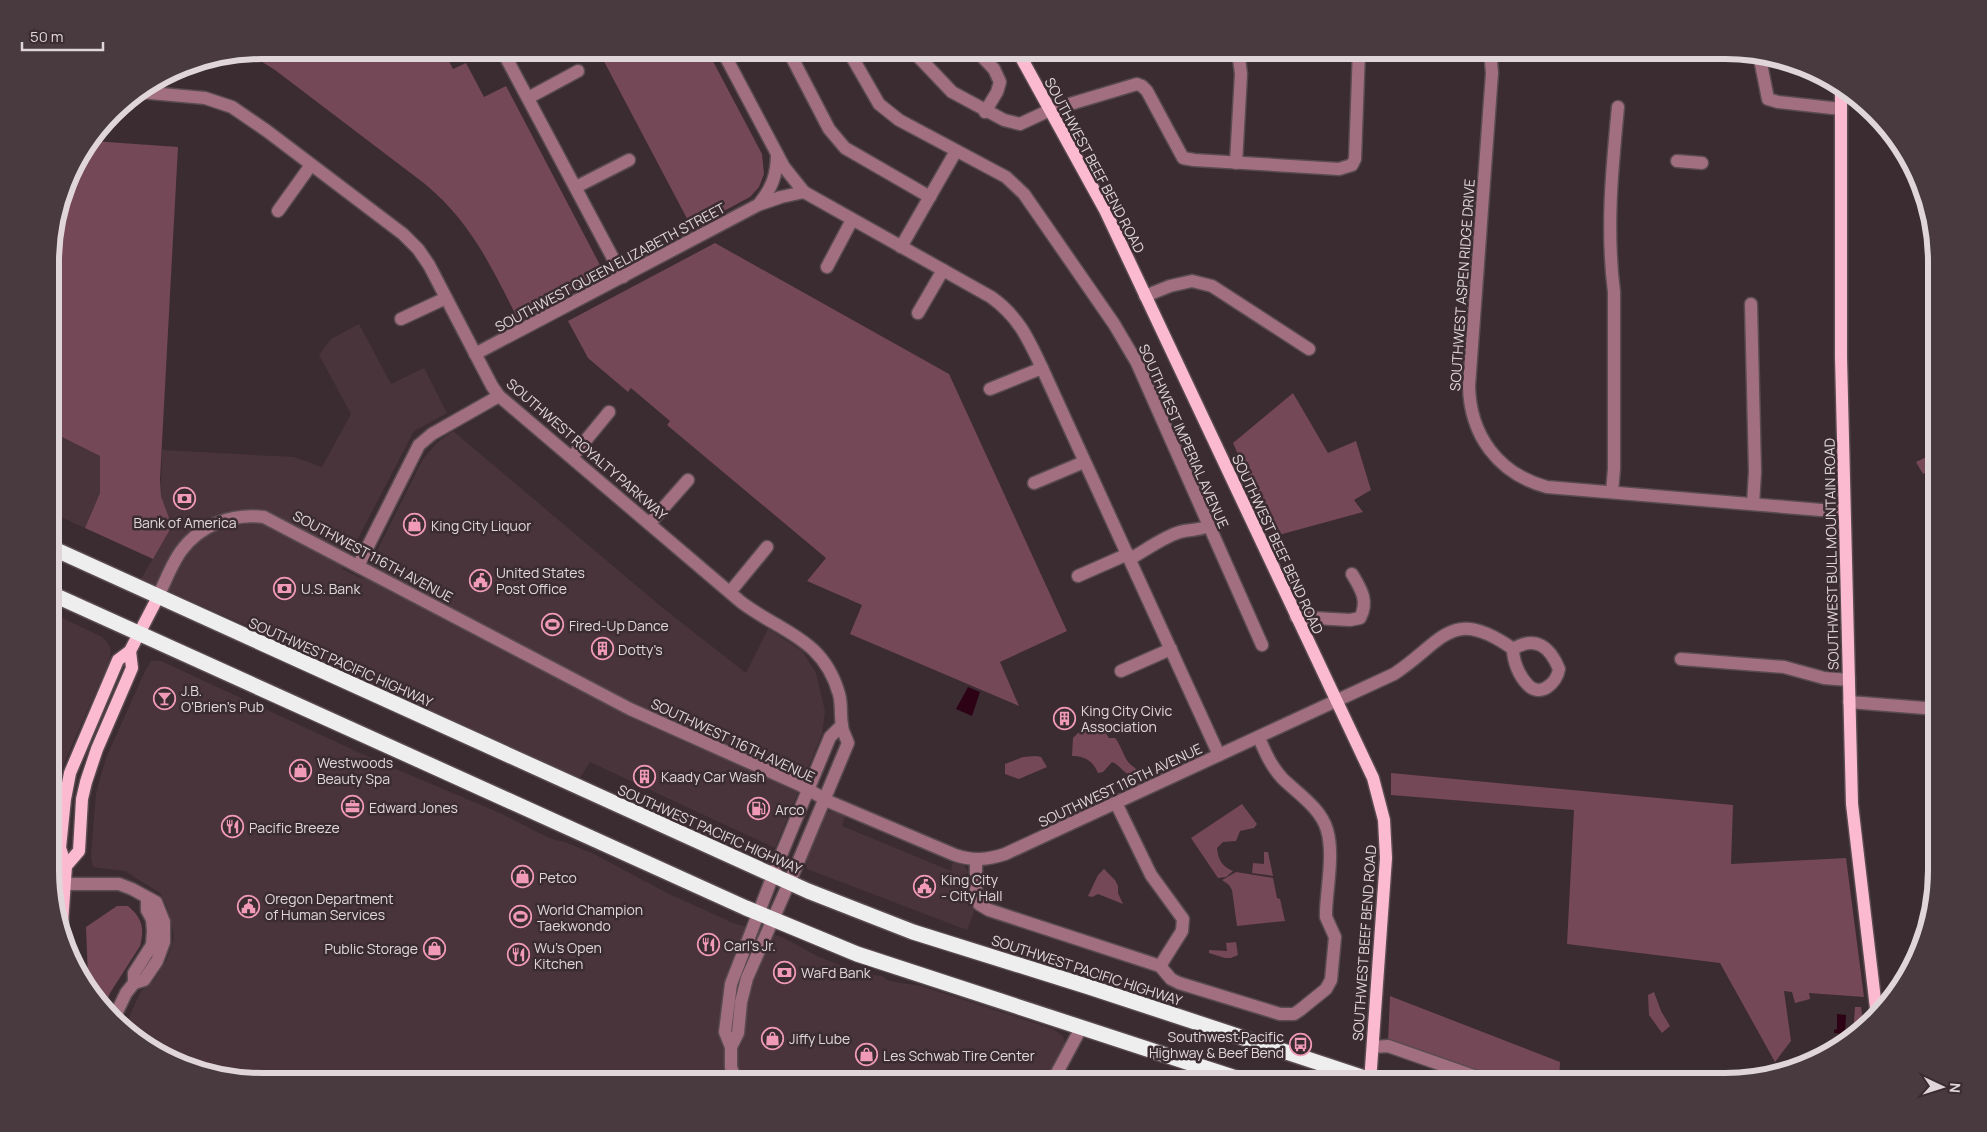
<svg xmlns="http://www.w3.org/2000/svg" width="1987" height="1132" font-family="Manrope,sans-serif">
  <style>
    .built { fill: #49343b }
    .green { fill: #744857 }
    .water { fill: #2d0215 }
    .lines { fill: none; stroke-linecap: round; stroke-linejoin: round }
    .minor-casing { stroke: #594b4f; stroke-width: 15 }
    .major-casing { stroke: #594b4f; stroke-width: 15 }
    .highway-casing { stroke: #594b4f; stroke-width: 18 }
    .minor { stroke: #a26f80; stroke-width: 12 }
    .major { stroke: #fbbacf; stroke-width: 12 }
    .highway { stroke: #eee; stroke-width: 15 }
    .labels { text-anchor: middle; dominant-baseline: central; stroke-width: 5; stroke-linejoin: round; paint-order: stroke }
    .street-label { font-size: 14px; fill: #e0d6d9; stroke: #3b2c31 }
    .poi-label { font-size: 14px; fill: #e0d6d9; stroke: #3b2c31; text-anchor: start }
    .rim { fill: none; stroke: #e0d6d9; stroke-width: 6 }
  </style>
  <rect width="100%" height="100%" fill="#3b2c31"/>
  <g class="built">
    <path d="M 359,324 L 391,384 L 424,368 L 447,413 L 414,431 L 342,569 L 363,579 L 423,459 L 437,443 L 453,431 L 664,609 L 746,673 L 768,629 L 802,651 L 816,673 L 825,711 L 822,734 L 775,848 L 590,762 L 580,778 L 416,704 L 366,678 L 141,579 L 172,526 L 161,496 L 162,450 L 294,457 L 322,467 L 351,414 L 319,355 L 331,339 Z"/>
    <path d="M 52,432 L 100,456 L 100,493 L 85,528 L 52,513 Z"/>
    <path d="M 52,613 L 102,637 L 108,643 L 111,651 L 109,662 L 64,763 L 52,807 Z"/>
    <path d="M 151,661 L 161,661 L 386,765 L 500,813 L 549,838 L 567,843 L 594,854 L 667,893 L 733,923 L 782,937 L 817,956 L 860,973 L 882,976 L 889,981 L 921,986 L 1053,1029 L 1063,1036 L 1065,1044 L 1062,1052 L 1045,1082 L 261,1082 L 207,1075 L 156,1054 L 128,1027 L 130,1015 L 141,991 L 154,980 L 166,961 L 174,938 L 172,925 L 167,907 L 160,893 L 125,871 L 93,867 L 91,856 L 96,793 L 106,758 L 146,669 Z"/>
    <path d="M 834,811 L 845,816 L 842,826 L 951,871 L 953,862 L 965,866 L 968,873 L 958,878 L 959,903 L 969,901 L 972,903 L 974,912 L 967,930 L 807,869 L 805,857 L 821,818 L 826,812 Z"/>
  </g>
  <g class="green">
    <path d="M 262,50 L 443,50 L 453,69 L 466,63 L 484,97 L 506,86 L 600,265 L 600,275 L 518,319 C 491,267 472,223 425,184 L 275,70 L 259,60 L 242,54 Z"/>
    <path d="M 598,50 L 707,50 L 762,154 L 764,174 L 759,187 L 750,197 L 692,228 Z"/>
    <path d="M 93,141 L 178,147 L 160,479 L 161,496 L 172,526 L 153,559 L 85,528 L 100,493 L 100,456 L 52,432 L 52,260 L 54,227 L 72,168 Z"/>
    <path d="M 715,243 L 949,374 L 1067,631 L 1000,662 L 1019,706 L 850,634 L 862,605 L 807,581 L 826,558 L 667,425 L 670,421 L 631,388 L 628,392 L 588,358 L 568,321 Z"/>
    <path d="M 1293,393 L 1328,453 L 1356,441 L 1371,490 L 1354,500 L 1363,512 L 1275,536 L 1233,443 Z"/>
    <path d="M 1937,452 L 1937,467 L 1923,474 L 1916,462 Z"/>
    <path d="M 1099,723 L 1109,738 L 1115,738 C 1121,745 1123,756 1129,763 C 1135,769 1136,766 1138,776 L 1137,777 C 1124,776 1122,766 1112,762 L 1103,772 L 1098,773 C 1093,761 1085,756 1072,756 L 1073,738 L 1080,731 Z"/>
    <path d="M 1036,756 L 1041,757 L 1047,767 L 1019,779 L 1005,774 L 1005,764 L 1023,757 Z"/>
    <path d="M 1391,773 L 1733,805 L 1731,864 L 1846,858 L 1864,997 L 1809,993 L 1810,999 L 1795,1003 L 1792,992 L 1784,991 L 1791,1041 L 1775,1062 L 1720,963 L 1567,944 L 1574,810 L 1391,795 Z"/>
    <path d="M 1242,804 L 1257,824 L 1254,828 L 1240,831 L 1236,841 L 1223,842 L 1217,848 C 1218,859 1222,867 1233,871 L 1226,877 L 1218,878 L 1191,838 Z"/>
    <path d="M 1264,852 L 1268,852 L 1273,876 L 1252,873 L 1253,863 L 1264,864 Z"/>
    <path d="M 1104,869 L 1115,880 L 1118,886 L 1118,893 L 1123,904 L 1098,894 L 1092,897 L 1088,896 L 1098,875 Z"/>
    <path d="M 1236,872 L 1273,878 L 1277,898 L 1280,899 L 1285,921 L 1237,926 L 1232,890 L 1229,885 L 1222,880 Z"/>
    <path d="M 117,906 L 128,906 C 142,918 145,928 140,946 L 110,993 L 105,1006 L 87,989 L 88,976 L 86,927 Z"/>
    <path d="M 1236,942 L 1238,955 L 1231,958 L 1225,958 L 1209,953 L 1209,950 L 1227,951 L 1226,943 Z"/>
    <path d="M 1654,992 L 1661,1011 L 1670,1026 L 1662,1033 L 1649,1015 L 1648,995 Z"/>
    <path d="M 1390,996 L 1560,1062 L 1559,1082 L 1501,1082 L 1388,1043 Z"/>
    <path d="M 1855,1007 L 1861,1007 L 1864,1028 L 1853,1037 Z"/>
    <path d="M 1103,1075 L 1129,1082 L 1105,1082 L 1101,1079 Z"/>
  </g>
  <g class="water">
    <path d="M 968,687 L 980,692 L 972,716 L 956,709 Z"/>
    <path d="M 1837,1014 L 1846,1015 L 1845,1034 L 1834,1033 L 1834,1030 L 1837,1029 Z"/>
  </g>
  <g class="lines">
    <defs>
      <g id="minor">
        <path d="M 502,50 L 623,277"/>
        <path d="M 722,50 L 784,167 L 804,192 L 991,297 C 1018,316 1028,338 1042,368 L 1219,755"/>
        <path d="M 788,50 L 829,129 L 845,148 L 930,197"/>
        <path d="M 848,50 L 879,104 L 899,120 L 1006,177 L 1024,194 L 1114,324 L 1137,363 L 1262,645"/>
        <path d="M 912,50 L 952,92 L 1004,120 L 1020,124 L 1050,110 L 1137,84 L 1142,86 L 1147,91 L 1183,158 L 1194,160 L 1339,169 L 1352,165 L 1355,159 L 1359,50"/>
        <path d="M 976,50 L 994,69 L 1000,82 L 997,92 L 985,112"/>
        <path d="M 1490,50 L 1492,73 L 1469,386 C 1470,435 1498,474 1547,487 L 1821,510 L 1844,510"/>
        <path d="M 1759,54 L 1768,99 L 1778,102 L 1841,109"/>
        <path d="M 139,92 L 205,98 L 232,107 L 267,131 L 403,234 L 418,249 L 429,265 L 492,386 L 499,396 L 741,602 C 782,633 823,638 839,694 C 842,704 840,715 842,725 C 842,731 846,737 848,743 L 796,867 L 747,978 L 741,1002 L 738,1033 L 731,1047"/>
        <path d="M 528,98 L 578,71"/>
        <path d="M 1677,161 L 1702,163"/>
        <path d="M 1236,163 L 1241,74 L 1238,50"/>
        <path d="M 576,187 L 629,160"/>
        <path d="M 759,204 C 772,188 777,175 777,154"/>
        <path d="M 278,211 L 311,165"/>
        <path d="M 901,247 L 956,151"/>
        <path d="M 827,267 L 852,220"/>
        <path d="M 1145,296 L 1170,286 L 1192,281 L 1212,286 L 1309,349"/>
        <path d="M 1751,304 L 1755,472 L 1753,504"/>
        <path d="M 918,313 L 943,270"/>
        <path d="M 401,319 L 446,298"/>
        <path d="M 475,354 L 758,205 L 781,197 L 804,192"/>
        <path d="M 990,389 L 1042,368"/>
        <path d="M 572,457 L 609,412"/>
        <path d="M 1034,483 L 1084,462"/>
        <path d="M 1612,492 L 1614,469 L 1614,292 C 1606,229 1612,169 1618,107"/>
        <path d="M 650,523 L 688,480"/>
        <path d="M 1130,559 C 1146,550 1163,537 1180,532 C 1190,529 1198,531 1208,526"/>
        <path d="M 358,566 L 419,445 L 432,434 L 499,396"/>
        <path d="M 1078,576 L 1128,554"/>
        <path d="M 730,592 L 767,547"/>
        <path d="M 158,597 C 165,582 171,565 181,551 C 200,525 232,513 264,517 L 630,709 L 800,785 L 830,802 L 955,855 C 973,861 987,860 1005,854 L 1394,674 C 1443,642 1451,605 1513,649 C 1513,661 1519,676 1528,685 C 1540,698 1557,683 1559,669 C 1550,647 1536,635 1513,649"/>
        <path d="M 1296,617 L 1350,620 L 1360,618 C 1369,601 1361,589 1352,574"/>
        <path d="M 1681,659 L 1784,667 L 1824,678 L 1849,680"/>
        <path d="M 1121,671 L 1171,649"/>
        <path d="M 1849,702 L 1937,709"/>
        <path d="M 1116,803 L 1151,875 L 1183,919 L 1182,931 L 1160,966"/>
        <path d="M 976,860 L 976,894 L 979,904 L 989,910 L 1160,966 L 1171,979 L 1179,983 L 1280,1014 L 1294,1014 L 1300,1010 L 1326,989 L 1331,980 L 1335,937 L 1326,917 L 1326,911 C 1327,887 1334,853 1327,830 C 1321,808 1297,793 1282,778 C 1271,766 1265,752 1259,738"/>
        <path d="M 63,884 L 119,884 L 132,889 L 156,902 L 164,922 L 164,942 L 157,961 L 144,980 L 134,983"/>
        <path d="M 115,1016 L 126,993 L 134,983 L 134,973 L 152,945 L 153,931 L 152,919 L 147,910 L 147,899"/>
        <path d="M 1373,1047 L 1388,1046 L 1491,1082"/>
        <path d="M 736,1082 L 731,1067 L 731,1047 L 725,1032 L 731,984 L 779,860 L 830,737 L 842,725"/>
        <path d="M 1052,1082 L 1081,1028"/>
      </g>
      <g id="major">
        <path d="M 1017,50 L 1105,210 L 1373,778 L 1384,820 L 1386,858 L 1370,1082"/>
        <path d="M 1841,88 L 1841,357 L 1852,804 L 1877,1017"/>
        <path d="M 66,866 L 79,851 L 82,799 L 86,782 L 97,749 L 132,668 L 130,651"/>
        <path d="M 62,924 L 66,866 L 60,848 L 65,799 L 70,773 L 118,660 L 130,651 L 158,597"/>
      </g>
      <g id="highway">
        <path d="M 52,548 L 808,891 L 913,932 L 1089,987 L 1377,1082"/>
        <path d="M 52,594 L 746,908 L 857,954 L 1248,1082"/>
      </g>
    </defs>
    <use href="#minor" class="minor-casing"/>
    <use href="#major" class="major-casing"/>
    <use href="#highway" class="highway-casing"/>
    <use href="#minor" class="minor"/>
    <use href="#major" class="major"/>
    <use href="#highway" class="highway"/>
  </g>
  <defs>
    <symbol id="bank-ring" viewBox="-11 -11 22 22"><circle r="9.5" fill="#3b2c31" stroke="#f09ab7" stroke-width="1.5"/><path d="M-6-4H6V4H-6ZM0-2.3a2.3 2.3 0 1 0 0 4.6a2.3 2.3 0 1 0 0-4.6Z" fill="#f09ab7"/></symbol>
    <symbol id="shop-ring" viewBox="-11 -11 22 22"><circle r="9.5" fill="#3b2c31" stroke="#f09ab7" stroke-width="1.5"/><path d="M-5-2.5h2.3a2.7 3.5 0 0 1 5.4 0H5L5.5 6h-11ZM-1.5-2.5h3a1.5 2.3 0 0 0-3 0Z" fill="#f09ab7"/></symbol>
    <symbol id="civic-ring" viewBox="-11 -11 22 22"><circle r="9.5" fill="#3b2c31" stroke="#f09ab7" stroke-width="1.5"/><path d="M-.6-6.5H3V-4.5H.6V-3L4-1V1h2V6H-6V1h2V-1L-.6-3ZM-1.2 2.5V6h2.4V2.5Z" fill="#f09ab7"/></symbol>
    <symbol id="stadium-ring" viewBox="-11 -11 22 22"><circle r="9.5" fill="#3b2c31" stroke="#f09ab7" stroke-width="1.5"/><path d="M0-5a6.5 5 0 1 0 0 10a6.5 5 0 1 0 0-10ZM-3.5-1.8h7v3.6h-7Z" fill="#f09ab7"/></symbol>
    <symbol id="building-ring" viewBox="-11 -11 22 22"><circle r="9.5" fill="#3b2c31" stroke="#f09ab7" stroke-width="1.5"/><path d="M-4-6H4V6H1V3H-1V6H-4ZM-2.5-4.3h1.7v1.8h-1.7ZM.8-4.3h1.7v1.8H.8ZM-2.5-1h1.7V.8h-1.7ZM.8-1h1.7V.8H.8Z" fill="#f09ab7"/></symbol>
    <symbol id="bar-ring" viewBox="-11 -11 22 22"><circle r="9.5" fill="#3b2c31" stroke="#f09ab7" stroke-width="1.5"/><path d="M-6-5H6L.8 .8V4.5H3.5V6h-7V4.5H-.8V.8Z" fill="#f09ab7"/></symbol>
    <symbol id="office-ring" viewBox="-11 -11 22 22"><circle r="9.5" fill="#3b2c31" stroke="#f09ab7" stroke-width="1.5"/><path d="M-6-3h4V-5.5h4V-3h4V5H-6ZM-1-4.5V-3h2v-1.5ZM-6 0V1H6V0Z" fill="#f09ab7"/></symbol>
    <symbol id="fuel-ring" viewBox="-11 -11 22 22"><circle r="9.5" fill="#3b2c31" stroke="#f09ab7" stroke-width="1.5"/><path d="M-5.5-6h7V0h2V4h1.3V-2.5L3-4.5l.8-.8L6-3V5H2.5V1h-1V6h-7ZM-4.2-4.7v3.2H.2V-4.7Z" fill="#f09ab7"/></symbol>
    <symbol id="restaurant-ring" viewBox="-11 -11 22 22"><circle r="9.5" fill="#3b2c31" stroke="#f09ab7" stroke-width="1.5"/><path d="M-5-6h1v4h1v-4h1v4h1v-4h1v5L-1.5 .5V6h-2V.5L-5-1ZM5-6V6H3V1.5H1.5Q1.5-4 5-6Z" fill="#f09ab7"/></symbol>
    <symbol id="bus-ring" viewBox="-11 -11 22 22"><circle r="9.5" fill="#3b2c31" stroke="#f09ab7" stroke-width="1.5"/><path d="M-5-6H5V4H4V6H2V4H-2V6H-4V4H-5ZM-3.5-4V0h7V-4ZM-3.5 1.2v1.5H-2V1.2ZM2 1.2v1.5H3.5V1.2Z" fill="#f09ab7"/></symbol>
  </defs>
  <g fill-rule="evenodd">
    <use href="#bank-ring" x="172" y="486" width="25" height="25"/>
    <use href="#shop-ring" x="402" y="512" width="25" height="25"/>
    <use href="#civic-ring" x="468" y="568" width="25" height="25"/>
    <use href="#bank-ring" x="272" y="576" width="25" height="25"/>
    <use href="#stadium-ring" x="540" y="612" width="25" height="25"/>
    <use href="#building-ring" x="590" y="636" width="25" height="25"/>
    <use href="#bar-ring" x="152" y="686" width="25" height="25"/>
    <use href="#building-ring" x="1052" y="706" width="25" height="25"/>
    <use href="#shop-ring" x="288" y="758" width="25" height="25"/>
    <use href="#building-ring" x="632" y="764" width="25" height="25"/>
    <use href="#office-ring" x="340" y="794" width="25" height="25"/>
    <use href="#fuel-ring" x="746" y="796" width="25" height="25"/>
    <use href="#restaurant-ring" x="220" y="814" width="25" height="25"/>
    <use href="#shop-ring" x="510" y="864" width="25" height="25"/>
    <use href="#civic-ring" x="912" y="874" width="25" height="25"/>
    <use href="#civic-ring" x="236" y="894" width="25" height="25"/>
    <use href="#stadium-ring" x="508" y="904" width="25" height="25"/>
    <use href="#restaurant-ring" x="696" y="932" width="25" height="25"/>
    <use href="#shop-ring" x="422" y="936" width="25" height="25"/>
    <use href="#restaurant-ring" x="506" y="942" width="25" height="25"/>
    <use href="#bank-ring" x="772" y="960" width="25" height="25"/>
    <use href="#shop-ring" x="760" y="1026" width="25" height="25"/>
    <use href="#bus-ring" x="1288" y="1032" width="25" height="25"/>
    <use href="#shop-ring" x="854" y="1042" width="25" height="25"/>
  </g>
  <g class="labels">
    <g class="street-label">
      <text transform="translate(1095 165) rotate(62)">SOUTHWEST BEEF BEND ROAD</text>
      <text transform="translate(610 267) rotate(-28)">SOUTHWEST QUEEN ELIZABETH STREET</text>
      <text transform="translate(1462 285) rotate(-86)">SOUTHWEST ASPEN RIDGE DRIVE</text>
      <text transform="translate(1184 436) rotate(66)">SOUTHWEST IMPERIAL AVENUE</text>
      <text transform="translate(587 449) rotate(41)">SOUTHWEST ROYALTY PARKWAY</text>
      <text transform="translate(1278 544) rotate(65)">SOUTHWEST BEEF BEND ROAD</text>
      <text transform="translate(1831 554) rotate(-91)">SOUTHWEST BULL MOUNTAIN ROAD</text>
      <text transform="translate(373 556) rotate(28)">SOUTHWEST 116TH AVENUE</text>
      <text transform="translate(341 662) rotate(24)">SOUTHWEST PACIFIC HIGHWAY</text>
      <text transform="translate(733 740) rotate(25)">SOUTHWEST 116TH AVENUE</text>
      <text transform="translate(1120 785) rotate(-25)">SOUTHWEST 116TH AVENUE</text>
      <text transform="translate(710 829) rotate(24)">SOUTHWEST PACIFIC HIGHWAY</text>
      <text transform="translate(1364 943) rotate(-86)">SOUTHWEST BEEF BEND ROAD</text>
      <text transform="translate(1087 970) rotate(18)">SOUTHWEST PACIFIC HIGHWAY</text>
    </g>
    <g class="poi-label">
      <text x="185" y="522" text-anchor="middle">Bank of America</text>
      <text x="431" y="525">King City Liquor</text>
      <text x="496" y="572">United States<tspan x="496" dy="16">Post Office</tspan></text>
      <text x="301" y="588">U.S. Bank</text>
      <text x="569" y="625">Fired-Up Dance</text>
      <text x="618" y="649">Dotty's</text>
      <text x="181" y="690">J.B.<tspan x="181" dy="16">O'Brien's Pub</tspan></text>
      <text x="1081" y="710">King City Civic<tspan x="1081" dy="16">Association</tspan></text>
      <text x="317" y="762">Westwoods<tspan x="317" dy="16">Beauty Spa</tspan></text>
      <text x="661" y="776">Kaady Car Wash</text>
      <text x="369" y="807">Edward Jones</text>
      <text x="775" y="809">Arco</text>
      <text x="249" y="827">Pacific Breeze</text>
      <text x="539" y="877">Petco</text>
      <text x="941" y="879">King City<tspan x="941" dy="16">- City Hall</tspan></text>
      <text x="265" y="898">Oregon Department<tspan x="265" dy="16">of Human Services</tspan></text>
      <text x="537" y="909">World Champion<tspan x="537" dy="16">Taekwondo</tspan></text>
      <text x="724" y="945">Carl's Jr.</text>
      <text x="534" y="947">Wu's Open<tspan x="534" dy="16">Kitchen</tspan></text>
      <text x="418" y="948" text-anchor="end">Public Storage</text>
      <text x="801" y="972">WaFd Bank</text>
      <text x="1284" y="1036" text-anchor="end">Southwest Pacific<tspan x="1284" dy="16">Highway &amp; Beef Bend</tspan></text>
      <text x="789" y="1038">Jiffy Lube</text>
      <text x="883" y="1055">Les Schwab Tire Center</text>
    </g>
  </g>
  <path d="M0 0H1987V1132H0ZM262 59H1725A203 203 0 0 1 1928 262V870A203 203 0 0 1 1725 1073H262A203 203 0 0 1 59 870V262A203 203 0 0 1 262 59Z" fill="#483a3e" fill-rule="evenodd"/>
  <path class="rim" d="M262 59H1725A203 203 0 0 1 1928 262V870A203 203 0 0 1 1725 1073H262A203 203 0 0 1 59 870V262A203 203 0 0 1 262 59Z"/>
  <g transform="translate(1942 1087) rotate(94)" stroke="#3b2c31" stroke-width="4" paint-order="stroke">
  <path d="M0-4L9 19L0 12L-9 19Z" fill="#e0d6d9"/>
  <text y="-8" font-size="14" font-weight="bold" text-anchor="middle" fill="#e0d6d9">N</text>
  </g>
  <path d="M22 42v8h81v-8" fill="none" stroke="#e0d6d9" stroke-width="2.5"/>
  <text x="30" y="42" font-size="15" fill="#e0d6d9" stroke="#3b2c31" stroke-width="4" paint-order="stroke">50 m</text>
</svg>
